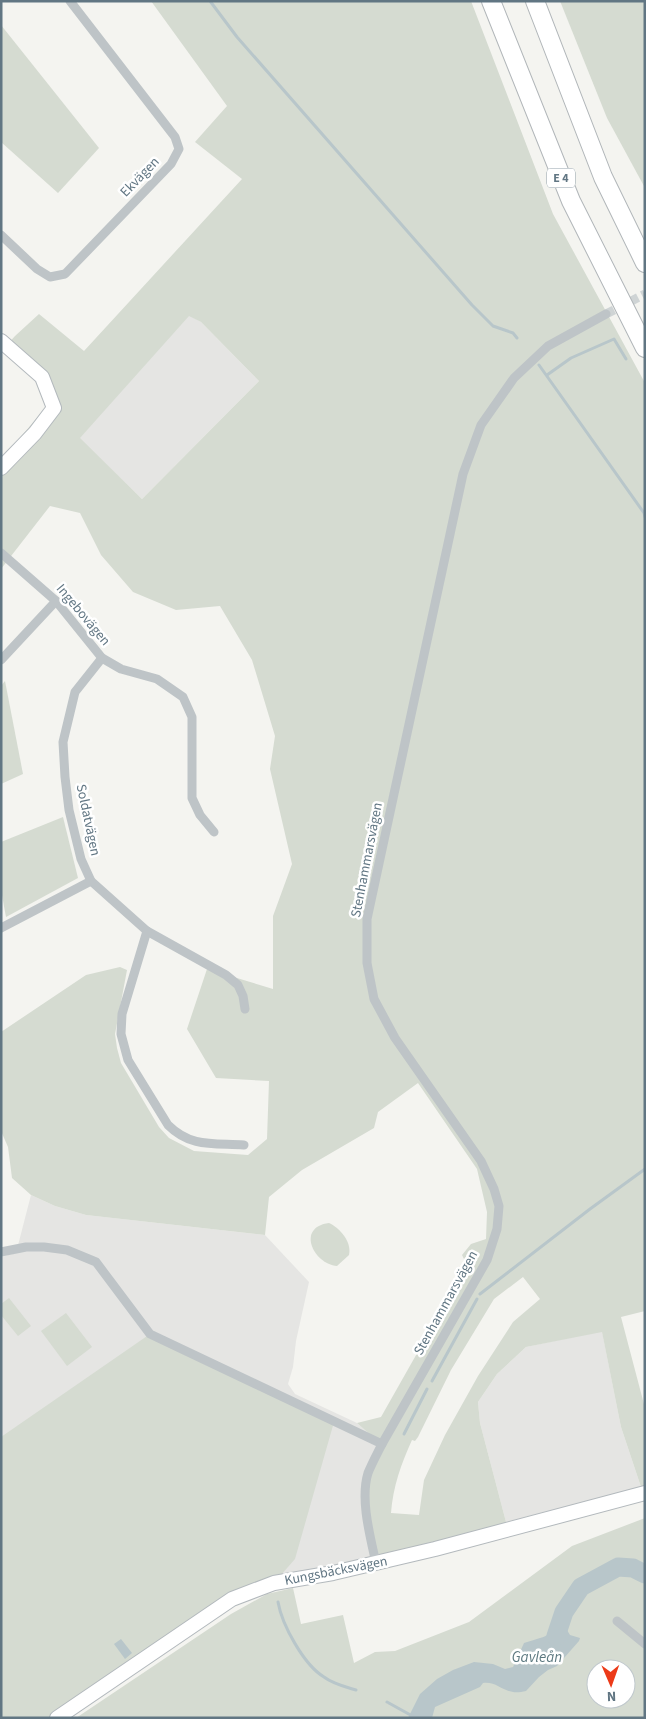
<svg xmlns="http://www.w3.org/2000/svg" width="646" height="1719" font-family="'Source Sans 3',sans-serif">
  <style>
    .built { fill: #e5e5e3 }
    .green { fill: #d5dbd1; fill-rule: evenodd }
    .water { fill: #b8c6ca }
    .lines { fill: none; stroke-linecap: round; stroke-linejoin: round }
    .stream { stroke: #b8c6ca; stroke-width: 3 }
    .river { stroke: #b8c6ca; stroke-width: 19 }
    .street-tunnel { stroke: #cfd4d5; stroke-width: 9; stroke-dasharray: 9 4.5; stroke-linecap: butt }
    .secondary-casing { stroke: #b3b9bd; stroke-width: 16 }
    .highway-casing { stroke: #b1b6b9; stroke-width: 20 }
    .street { stroke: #bec4c7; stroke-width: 9 }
    .secondary { stroke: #fff; stroke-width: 14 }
    .highway { stroke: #fff; stroke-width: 18 }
    .labels { text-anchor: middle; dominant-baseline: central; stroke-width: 5; stroke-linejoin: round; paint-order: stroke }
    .shield { fill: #fff; stroke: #909fa8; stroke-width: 1 }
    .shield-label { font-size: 12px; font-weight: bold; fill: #617683 }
    .street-label { font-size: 14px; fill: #617683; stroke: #fff }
    .water-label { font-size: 15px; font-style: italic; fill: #5d7980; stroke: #fff }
  </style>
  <rect width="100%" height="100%" fill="#f4f4f0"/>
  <g class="built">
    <path d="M 189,315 L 201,322 L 259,381 L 142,499 L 79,438 Z"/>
    <path d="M 31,1195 L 55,1206 L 86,1215 L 265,1235 L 309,1282 L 296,1341 L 293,1367 L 288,1384 L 295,1394 L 357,1423 L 382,1444 L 376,1563 L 226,1591 L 1,1718 L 1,1257 L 16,1253 Z"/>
    <path d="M 602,1331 L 621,1427 L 641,1487 L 506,1522 L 480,1423 L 478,1402 L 497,1374 L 526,1347 Z"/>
  </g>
  <g class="green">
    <path d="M 151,1 L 471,1 L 553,214 L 645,383 L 645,1311 L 621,1317 L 645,1408 L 645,1486 L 641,1487 L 621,1427 L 602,1332 L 526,1347 L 497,1374 L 478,1402 L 480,1423 L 506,1522 L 494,1534 L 376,1563 L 368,1528 L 368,1474 L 381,1444 L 357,1423 L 381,1417 L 467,1265 L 462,1255 L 471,1244 L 486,1239 L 487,1212 L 477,1169 L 418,1083 L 378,1112 L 374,1128 L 302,1170 L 269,1197 L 265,1235 L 86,1215 L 55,1206 L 31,1195 L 12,1178 L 8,1147 L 1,1131 L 1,1032 L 86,975 L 120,967 L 127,970 L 115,1034 L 117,1048 L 121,1063 L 159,1127 L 169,1138 L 194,1151 L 248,1155 L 267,1139 L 269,1081 L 216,1078 L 187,1029 L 207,969 L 273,989 L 273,916 L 292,864 L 270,769 L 275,736 L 252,660 L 220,606 L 176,610 L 133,592 L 101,555 L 80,513 L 50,506 L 1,569 L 1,460 L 47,406 L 39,381 L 4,348 L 15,336 L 39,314 L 84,351 L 242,179 L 195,142 L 227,106 ZM 189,316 L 201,322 L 259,381 L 142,499 L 80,438 ZM 523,1277 L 540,1299 L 513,1322 L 478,1376 L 445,1435 L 424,1480 L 419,1515 L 391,1513 C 393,1487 401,1464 412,1440 L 415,1441 L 418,1437 L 451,1370 L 494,1299 Z"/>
    <path d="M 560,1 L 645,1 L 645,188 L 607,118 Z"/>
    <path d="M 1,25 L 99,148 L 58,193 L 1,142 Z"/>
    <path d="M 5,681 L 23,774 L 1,784 L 1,686 Z"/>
    <path d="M 63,817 L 78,878 L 6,917 L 1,890 L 1,842 Z"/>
    <path d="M 329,1223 C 340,1228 352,1242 349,1255 L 337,1266 C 313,1264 296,1227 329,1223 Z"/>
    <path d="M 9,1298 L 31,1326 L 18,1336 L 1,1315 L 1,1304 Z"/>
    <path d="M 66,1313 L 92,1347 L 67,1366 L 41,1331 Z"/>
    <path d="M 150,1334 L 334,1422 L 295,1559 L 274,1583 L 232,1599 L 60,1718 L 1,1718 L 1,1437 Z"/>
    <path d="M 645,1518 L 645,1718 L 76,1718 L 231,1614 L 267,1594 L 293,1588 L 301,1624 L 343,1615 L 354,1663 L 375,1652 L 395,1651 L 469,1622 L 572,1546 ZM 596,1669 L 626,1669 L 626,1699 L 596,1699 Z"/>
  </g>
  <g class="water">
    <path d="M 557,1608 L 568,1614 L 567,1630 L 570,1635 L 580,1638 L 579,1641 L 557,1666 L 548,1670 L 539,1677 L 526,1691 C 504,1697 500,1681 483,1683 L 480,1687 L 435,1707 L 432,1718 L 408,1718 L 420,1694 L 437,1679 L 453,1670 L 474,1662 L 493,1664 L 505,1669 L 513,1667 L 524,1643 C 552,1634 551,1639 557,1608 Z"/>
    <path d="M 121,1639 L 132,1653 L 125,1659 L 114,1644 Z"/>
  </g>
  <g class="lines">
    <g class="stream">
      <path d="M 210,1 L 237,37 L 472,305 L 493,326 L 513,333 L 517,338"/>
      <path d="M 539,365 L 644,513 L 645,517"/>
      <path d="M 547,375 L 571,358 L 614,339 L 626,359"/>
      <path d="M 480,1294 L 590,1209 L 645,1169"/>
      <path d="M 432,1381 L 477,1299"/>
      <path d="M 404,1434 L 427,1389"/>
      <path d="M 278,1602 C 282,1625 304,1665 324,1677 C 333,1684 346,1687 356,1690"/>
      <path d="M 387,1702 L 416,1718"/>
    </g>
    <path class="river" d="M 556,1636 L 564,1612 L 581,1587 L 618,1567 L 633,1568 L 645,1574"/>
    <path class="street-tunnel" d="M 606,314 L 645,294"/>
    <defs>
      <g id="secondary">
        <path d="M 1,341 L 42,377 L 54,408 L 35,433 L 1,468"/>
        <path d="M 57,1718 L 232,1599 L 274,1583 L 333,1573 L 435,1549 L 645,1493"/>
      </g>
      <g id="highway">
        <path d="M 491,1 L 571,201 L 645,348"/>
        <path d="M 535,1 L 603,177 L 645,263"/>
      </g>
    </defs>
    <use href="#secondary" class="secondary-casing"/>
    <use href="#highway" class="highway-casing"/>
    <g class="street">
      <path d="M 1,235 L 37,269 L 50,277 L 65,274 L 171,164 L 179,149 L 175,137 L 70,1"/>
      <path d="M 1,553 L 56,601 L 102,658 L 121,669 L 157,679 L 183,697 L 192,717 L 192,798 L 200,815 L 214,832"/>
      <path d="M 102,658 L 75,692 L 63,742 L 65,777 L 69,810 L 81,859 L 91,881 L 147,931 L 226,975 L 238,985 L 243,996 L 245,1009"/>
      <path d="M 1,660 L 56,601"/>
      <path d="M 1,928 L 91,881"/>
      <path d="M 147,931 L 122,1014 L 121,1034 L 128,1060 L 168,1125 C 191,1148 214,1143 244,1145"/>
      <path d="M 1,1252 L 26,1247 L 44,1247 L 67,1250 L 96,1262 L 150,1334 L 382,1444"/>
      <path d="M 376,1563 C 370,1536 360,1499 368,1473 C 372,1463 377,1454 382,1444 L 487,1260 L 497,1229 L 499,1206 L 494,1189 L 481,1161 L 395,1038 L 374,999 L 367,963 L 367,919 L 463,474 L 481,425 L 514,378 L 548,346 L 606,314"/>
      <path d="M 617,1621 L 645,1644"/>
    </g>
    <use href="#secondary" class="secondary"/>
    <use href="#highway" class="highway"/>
  </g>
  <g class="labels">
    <rect class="shield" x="547" y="168.5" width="28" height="19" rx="4"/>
    <g class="shield-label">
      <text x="561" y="178">E 4</text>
    </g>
    <g class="street-label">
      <text transform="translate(140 177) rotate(-46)">Ekvägen</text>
      <text transform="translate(83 615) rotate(50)">Ingebovägen</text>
      <text transform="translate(88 820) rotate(78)">Soldatvägen</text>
      <text transform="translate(367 860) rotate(-79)">Stenhammarsvägen</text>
      <text transform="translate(446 1303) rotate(-61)">Stenhammarsvägen</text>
      <text transform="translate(336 1571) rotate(-11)">Kungsbäcksvägen</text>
    </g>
    <g class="water-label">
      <text x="537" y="1657">Gavleån</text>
    </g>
  </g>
  <rect width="646" height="1719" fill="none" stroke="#617683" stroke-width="5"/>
  <g transform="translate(611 1684) rotate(178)"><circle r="24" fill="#ffffff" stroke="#c0c8cd"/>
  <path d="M0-4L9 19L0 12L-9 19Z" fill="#ec3a18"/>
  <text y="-8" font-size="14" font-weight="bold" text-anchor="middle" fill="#617683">N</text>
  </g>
</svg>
